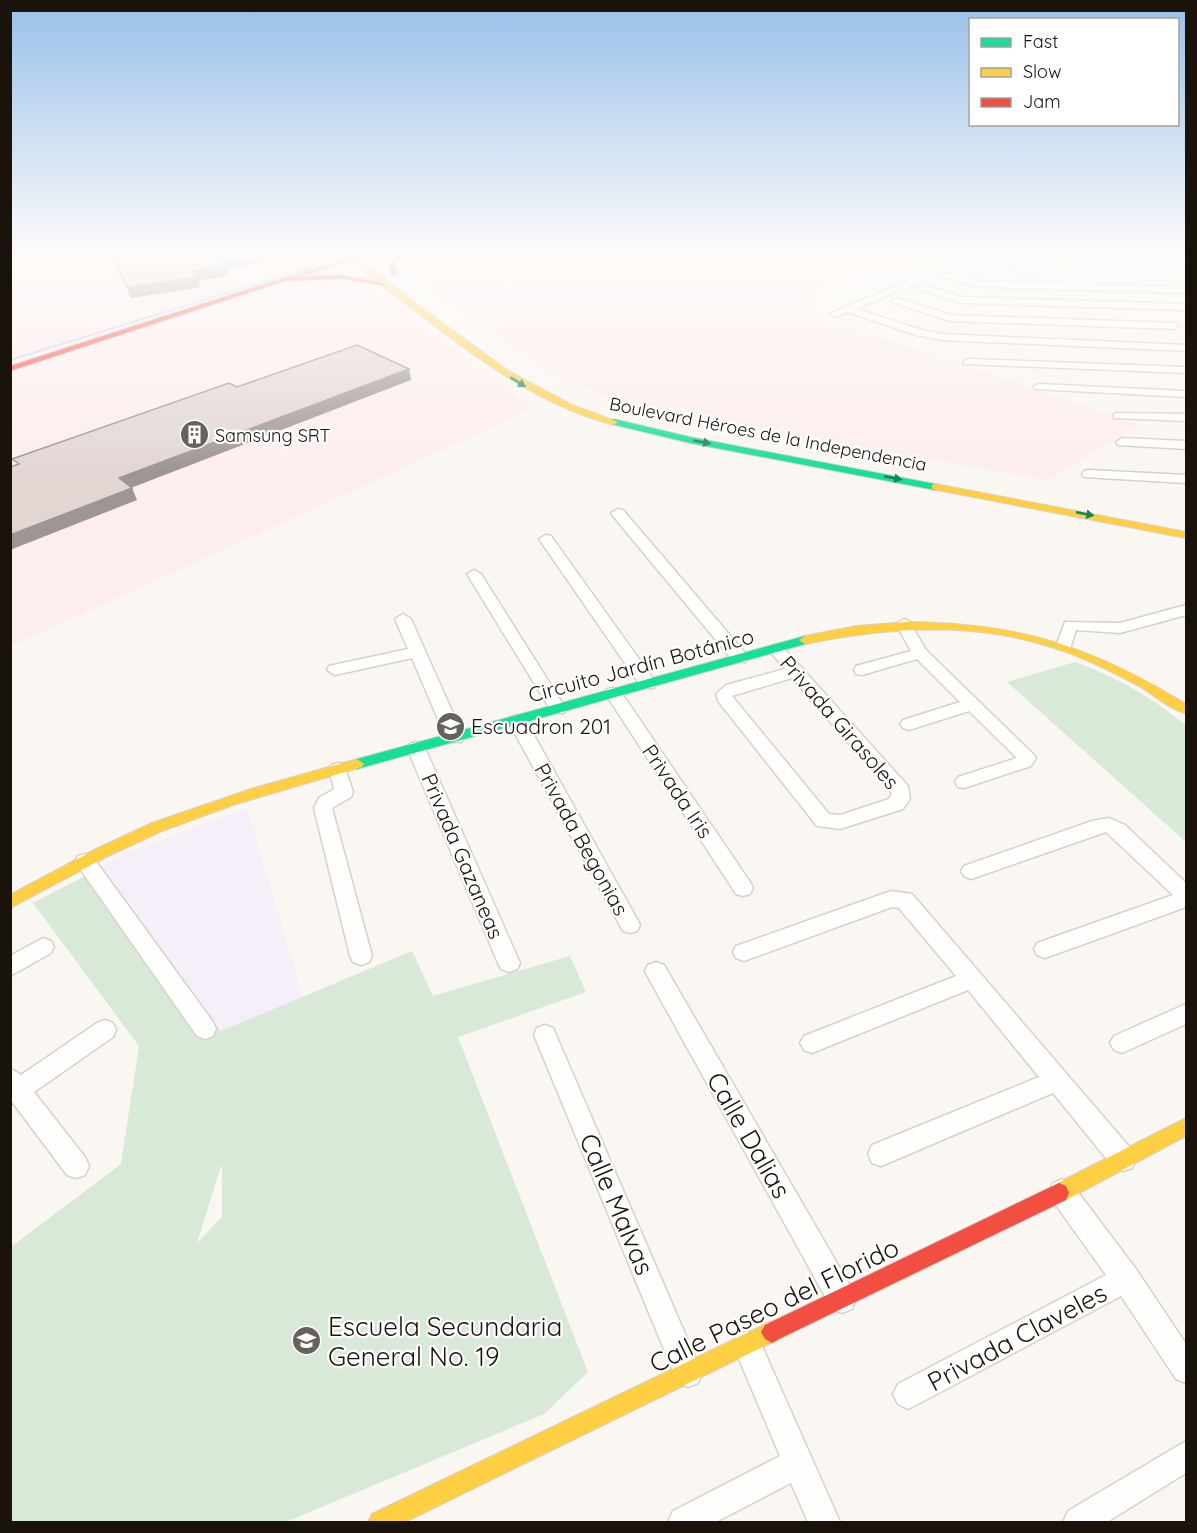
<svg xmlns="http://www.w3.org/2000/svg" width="1197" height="1533" font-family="Quicksand,sans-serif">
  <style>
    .industrial { fill: #fdedef }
    .education { fill: #f6eef8 }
    .green { fill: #d8e9d8; fill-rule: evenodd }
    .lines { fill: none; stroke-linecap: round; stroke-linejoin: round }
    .stream { stroke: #c0d3eb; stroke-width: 2 }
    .street-casing { stroke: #d7d1cb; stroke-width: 3 }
    .fast-casing { stroke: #d7d1cb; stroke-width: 2 }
    .slow-casing { stroke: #d7d1cb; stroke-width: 2 }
    .jam-casing { stroke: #d7d1cb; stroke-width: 2 }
    .street { fill: #fefefd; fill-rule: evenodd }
    .fast { fill: #16e098; fill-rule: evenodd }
    .slow { fill: #ffcf43; fill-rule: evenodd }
    .jam { fill: #f24e42; fill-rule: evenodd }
    .wall { fill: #c2b8b5 }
    .shaded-wall { fill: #9e9694 }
    .building { fill: #e2d6d3; stroke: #9e9694; stroke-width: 1.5 }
    .oneway { fill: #178459 }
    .labels { text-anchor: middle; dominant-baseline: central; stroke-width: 4.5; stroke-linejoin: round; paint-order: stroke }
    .far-street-label { font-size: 18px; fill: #19130b; stroke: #fff }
    .far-poi-label { font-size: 18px; fill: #19130b; stroke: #fff; text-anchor: start }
    .street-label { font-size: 21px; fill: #19130b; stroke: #fff }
    .poi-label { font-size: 21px; fill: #19130b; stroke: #fff; text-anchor: start }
    .near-street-label { font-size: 26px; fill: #19130b; stroke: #fff }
    .near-poi-label { font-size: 26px; fill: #19130b; stroke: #fff; text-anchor: start }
  </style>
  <rect width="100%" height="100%" fill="#faf6f1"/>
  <g class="industrial">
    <path d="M 10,256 L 335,256 L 373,289 L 530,406 L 527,412 L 11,646 Z"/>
    <path d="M 418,256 L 912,256 L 807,296 L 820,304 L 810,314 L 1139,424 L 1048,480 L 655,411 L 613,400 L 545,370 L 400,267 L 410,258 Z"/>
  </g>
  <path class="education" d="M 247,808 L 303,997 L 221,1031 L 101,873 L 101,870 L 104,865 L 124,854 Z"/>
  <g class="green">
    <path d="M 1075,662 C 1116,677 1154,698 1186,726 L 1186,842 L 1007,682 Z"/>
    <path d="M 87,875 L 221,1031 L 412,951 L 433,996 L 570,956 L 586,992 L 458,1037 L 588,1372 L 544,1414 L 286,1522 L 11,1522 L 11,1247 L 121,1164 L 139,1046 L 33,903 ZM 222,1166 L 222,1217 L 197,1243 L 221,1166 Z"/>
  </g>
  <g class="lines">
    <path class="stream" d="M 10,360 L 346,256"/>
    <defs>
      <g id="street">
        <path d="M 991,256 L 998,258 L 943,272 L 856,309 L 922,330 L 942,334 L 1186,345 L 1186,351 L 942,340 L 916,335 L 848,312 L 835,317 L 830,314 L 937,268 Z"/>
        <path d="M 1107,256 L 1186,256 L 1186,261 L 1123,260 L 1135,270 L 1186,271 L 1186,277 L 1139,275 L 1135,278 L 1130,275 L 983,271 L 979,268 L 983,265 L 1125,269 Z"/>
        <path d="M 948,273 L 980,281 L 1186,287 L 1186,293 L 980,287 L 945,278 L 945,274 Z"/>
        <path d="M 921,284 L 963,297 L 1186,304 L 1186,310 L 962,303 L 918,289 L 916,287 Z"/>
        <path d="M 897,298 L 951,315 L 1174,323 L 1179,326 L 1174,329 L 950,321 L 894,303 L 892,301 Z"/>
        <path d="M 968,359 L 1186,367 L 1186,373 L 964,364 L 963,362 Z"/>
        <path d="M 1039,384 L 1186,391 L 1186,397 L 1035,389 L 1033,387 Z"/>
        <path d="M 1118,413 L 1186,414 L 1186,421 L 1114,418 L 1114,414 Z"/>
        <path d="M 1122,438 L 1186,441 L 1186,449 L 1118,445 L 1116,442 Z"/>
        <path d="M 1088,470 L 1186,475 L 1186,483 L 1084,477 L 1082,474 L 1084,471 Z"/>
        <path d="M 618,509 L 623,510 L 746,654 L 748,658 L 746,662 L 734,662 L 613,516 L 611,513 Z"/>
        <path d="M 546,535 L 551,536 L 654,680 L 656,684 L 654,688 L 642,688 L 539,539 Z"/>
        <path d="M 474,570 L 481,574 L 566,709 L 564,713 L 552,713 L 550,709 L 467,574 Z"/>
        <path d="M 1186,605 L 1186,615 L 1120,633 L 1076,630 L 1070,649 L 1058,649 L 1056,646 L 1065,622 L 1120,623 Z"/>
        <path d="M 403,614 L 411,619 L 464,738 L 461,742 L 449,742 L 446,738 L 412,658 L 335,675 L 327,670 L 329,666 L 408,649 L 395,619 Z"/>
        <path d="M 904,619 L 909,621 L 926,650 L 1033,754 L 1036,758 L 1031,766 L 964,788 L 958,787 L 955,782 L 958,777 L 1017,758 L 969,711 L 909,730 L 903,728 L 900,724 L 903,720 L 960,702 L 917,659 L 862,675 L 856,674 L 854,670 L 856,666 L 911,651 L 896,624 Z"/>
        <path d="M 776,644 L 782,646 L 908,786 L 910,799 L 903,809 L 840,829 L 817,826 L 718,701 L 716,694 L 726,685 L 785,669 L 768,649 ZM 792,678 L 892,793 L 889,799 L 840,815 L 829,814 L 732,696 Z"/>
        <path d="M 613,688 L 619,689 L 750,882 L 753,888 L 750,894 L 743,896 L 736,894 L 605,693 L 607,689 Z"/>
        <path d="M 517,715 L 523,717 L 526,721 L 637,919 L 640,925 L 637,931 L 630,933 L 623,931 L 508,721 L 511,717 Z"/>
        <path d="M 416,742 L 422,744 L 425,748 L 520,963 L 517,969 L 509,972 L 501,969 L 498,963 L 407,748 L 410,744 Z"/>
        <path d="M 338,763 L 344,765 L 353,792 L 351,797 L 332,808 L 372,956 L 369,962 L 361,965 L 353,962 L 350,956 L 314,808 L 319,798 L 334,789 L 329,769 L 332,765 Z"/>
        <path d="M 1109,818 L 1125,825 L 1186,883 L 1186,907 L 1045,958 L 1037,955 L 1034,949 L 1037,943 L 1173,895 L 1106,832 L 971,879 L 964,876 L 961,871 L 964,866 L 1092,821 Z"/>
        <path d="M 85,854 L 92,856 L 213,1022 L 216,1029 L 213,1036 L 205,1039 L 197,1036 L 78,866 L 75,861 L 78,856 Z"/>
        <path d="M 891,891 L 912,894 L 1132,1150 L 1136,1159 L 1132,1168 L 1123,1171 L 1114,1168 L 1053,1093 L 881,1166 L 872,1163 L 868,1154 L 872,1145 L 1039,1077 L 968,990 L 812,1053 L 804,1050 L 800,1043 L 804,1036 L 956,976 L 899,908 L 892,907 L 744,961 L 736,958 L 733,952 L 736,946 Z"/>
        <path d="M 43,938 L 51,941 L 54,947 L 51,953 L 10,976 L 10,956 Z"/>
        <path d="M 656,962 L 664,965 L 852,1289 L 856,1299 L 852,1309 L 842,1313 L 832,1309 L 648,977 L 645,971 L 648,965 Z"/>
        <path d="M 1186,1004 L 1186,1024 L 1122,1053 L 1114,1050 L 1110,1043 L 1114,1036 Z"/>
        <path d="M 105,1020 L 113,1023 L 116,1030 L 113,1037 L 34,1092 L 85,1157 L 89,1166 L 85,1175 L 76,1178 L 67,1175 L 10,1099 L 10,1068 L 21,1075 L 97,1023 Z"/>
        <path d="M 545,1025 L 553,1028 L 556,1035 L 702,1373 L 698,1383 L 688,1387 L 678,1383 L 534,1035 L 537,1028 Z"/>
        <path d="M 1062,1179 L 1071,1183 L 1136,1269 L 1186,1344 L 1186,1383 L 1176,1379 L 1121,1296 L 918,1404 L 908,1409 L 898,1404 L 893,1394 L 898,1384 L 1106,1275 L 1053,1201 L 1049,1192 L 1053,1183 Z"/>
        <path d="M 747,1331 L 757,1335 L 840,1522 L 808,1522 L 791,1483 L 716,1522 L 668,1522 L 673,1511 L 780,1456 L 733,1345 L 737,1335 Z"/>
        <path d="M 1186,1441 L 1186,1473 L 1107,1522 L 1063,1522 L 1068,1511 Z"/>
      </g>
      <g id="fast">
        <path d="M 614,419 L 690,437 L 935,484 L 940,487 L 935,490 L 690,443 L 611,424 L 611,420 Z"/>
        <path d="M 805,636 L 811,640 L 809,643 L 357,769 L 350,764 L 357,759 Z"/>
      </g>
      <g id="slow">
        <path d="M 349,256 L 356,256 L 415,303 L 510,372 L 572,405 L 618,422 L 614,425 C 541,406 482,362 423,317 C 398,298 371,279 349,256 Z"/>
        <path d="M 935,484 L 1186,532 L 1186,538 L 932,489 L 932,485 Z"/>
        <path d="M 907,622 C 1020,623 1090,646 1186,704 L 1186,713 C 1170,710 1153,694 1139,686 C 1124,678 1109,670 1093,663 C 1000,620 904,624 805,644 L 799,640 L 805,636 L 857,626 Z"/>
        <path d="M 357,759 L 364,764 L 362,767 L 236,804 L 162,831 L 106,857 L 10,908 L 10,895 L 96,849 L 152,823 L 251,789 Z"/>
        <path d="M 1186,1118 L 1186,1136 L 1066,1200 L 1059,1203 L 1052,1200 L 1049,1193 L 1052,1186 Z"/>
        <path d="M 772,1321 L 779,1325 L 783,1332 L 779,1339 L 405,1522 L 368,1522 L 372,1514 Z"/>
      </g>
      <g id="jam">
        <path d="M 357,256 L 367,256 L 301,276 L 343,275 L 385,284 L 385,286 L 343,279 L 285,281 L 10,371 L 10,366 L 282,278 Z"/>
        <path d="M 397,256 L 405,256 L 395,262 L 397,274 L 394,276 L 391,274 L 389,261 Z"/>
        <path d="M 1059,1183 L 1066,1186 L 1069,1193 L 1066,1200 L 779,1339 L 772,1343 L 765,1339 L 761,1332 L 765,1325 Z"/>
      </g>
    </defs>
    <use href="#street" class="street-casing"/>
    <use href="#fast" class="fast-casing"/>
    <use href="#slow" class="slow-casing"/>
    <use href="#jam" class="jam-casing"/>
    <use href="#street" class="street"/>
    <use href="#fast" class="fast"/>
    <use href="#slow" class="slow"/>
    <use href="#jam" class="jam"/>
  </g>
  <path class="wall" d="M 109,256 L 266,256 L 267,262 L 227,269 L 228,276 L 198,281 L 200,287 L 131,298 Z"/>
  <g class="shaded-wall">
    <path d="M 242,256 L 266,256 L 267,262 L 227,269 L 228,276 L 198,281 L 200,287 L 131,298 L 128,287 L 221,259 Z"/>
    <path d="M 409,369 L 411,380 L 123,491 L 119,478 Z"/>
    <path d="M 132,488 L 137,500 L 10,550 L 10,535 Z"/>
  </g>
  <g class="building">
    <path d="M 111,256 L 242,256 L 221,259 L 226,266 L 193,271 L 197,277 L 128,287 Z"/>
    <path d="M 357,345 L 409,369 L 119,478 L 132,488 L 10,535 L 10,467 L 19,464 L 12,459 L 229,383 L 237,387 Z"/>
  </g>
  <defs><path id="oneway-solid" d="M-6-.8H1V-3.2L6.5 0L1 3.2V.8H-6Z" transform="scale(1.5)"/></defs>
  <g class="oneway">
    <use href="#oneway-solid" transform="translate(518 382) rotate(32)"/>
    <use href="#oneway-solid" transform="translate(702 442) rotate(10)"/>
    <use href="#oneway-solid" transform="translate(893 478) rotate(11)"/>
    <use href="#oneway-solid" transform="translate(1085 514) rotate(11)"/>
  </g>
  <linearGradient id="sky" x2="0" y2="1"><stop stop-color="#98c0e9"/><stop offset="0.54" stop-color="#fdfbf9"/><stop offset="1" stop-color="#fdfbf9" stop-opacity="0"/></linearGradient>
  <rect width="1197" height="471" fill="url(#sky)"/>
  <defs>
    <symbol id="building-disc" viewBox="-11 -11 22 22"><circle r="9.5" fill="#68625c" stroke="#fff"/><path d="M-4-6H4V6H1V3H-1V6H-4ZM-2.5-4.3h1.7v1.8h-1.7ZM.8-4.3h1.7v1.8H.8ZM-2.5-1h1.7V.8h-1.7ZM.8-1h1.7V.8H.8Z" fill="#fff"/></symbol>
    <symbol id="school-disc" viewBox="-11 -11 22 22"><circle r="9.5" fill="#68625c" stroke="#fff"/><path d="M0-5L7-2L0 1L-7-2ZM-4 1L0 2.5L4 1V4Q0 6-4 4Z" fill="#fff"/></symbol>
  </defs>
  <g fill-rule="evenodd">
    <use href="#building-disc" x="178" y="418" width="33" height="33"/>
    <use href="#school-disc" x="434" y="710" width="33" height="33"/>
    <use href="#school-disc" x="290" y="1324" width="33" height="33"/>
  </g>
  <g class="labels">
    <g class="far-street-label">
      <text transform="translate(768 434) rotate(11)">Boulevard Héroes de la Independencia</text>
    </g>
    <g class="far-poi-label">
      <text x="215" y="435">Samsung SRT</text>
    </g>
    <g class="street-label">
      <text transform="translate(641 665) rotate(-15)">Circuito Jardín Botánico</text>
      <text transform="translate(840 722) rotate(49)">Privada Girasoles</text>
      <text transform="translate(678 791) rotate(56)">Privada Iris</text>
      <text transform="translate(582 839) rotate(61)">Privada Begonias</text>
      <text transform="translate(463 856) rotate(67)">Privada Gazaneas</text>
    </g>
    <g class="poi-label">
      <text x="471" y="726">Escuadron 201</text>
    </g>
    <g class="near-street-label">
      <text transform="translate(749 1135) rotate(60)">Calle Dalias</text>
      <text transform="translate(617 1204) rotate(67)">Calle Malvas</text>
      <text transform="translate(774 1305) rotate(-26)">Calle Paseo del Florido</text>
      <text transform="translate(1017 1337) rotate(-28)">Privada Claveles</text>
    </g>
    <g class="near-poi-label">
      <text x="328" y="1326">Escuela Secundaria<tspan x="328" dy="30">General No. 19</tspan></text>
    </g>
  </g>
  <rect width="1197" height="1533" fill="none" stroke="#19130b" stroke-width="24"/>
  <rect x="969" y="18" width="210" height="108" fill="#ffffff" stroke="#a3a19d" stroke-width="1.5"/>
  <rect x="981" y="38" width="30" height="9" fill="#16e098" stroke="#a3a19d" stroke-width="1.5"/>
  <text x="1023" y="48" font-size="18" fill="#19130b">Fast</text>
  <rect x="981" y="68" width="30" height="9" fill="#ffcf43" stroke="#a3a19d" stroke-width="1.5"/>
  <text x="1023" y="78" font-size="18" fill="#19130b">Slow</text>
  <rect x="981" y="98" width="30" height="9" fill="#f24e42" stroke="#a3a19d" stroke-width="1.5"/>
  <text x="1023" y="108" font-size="18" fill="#19130b">Jam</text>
</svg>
